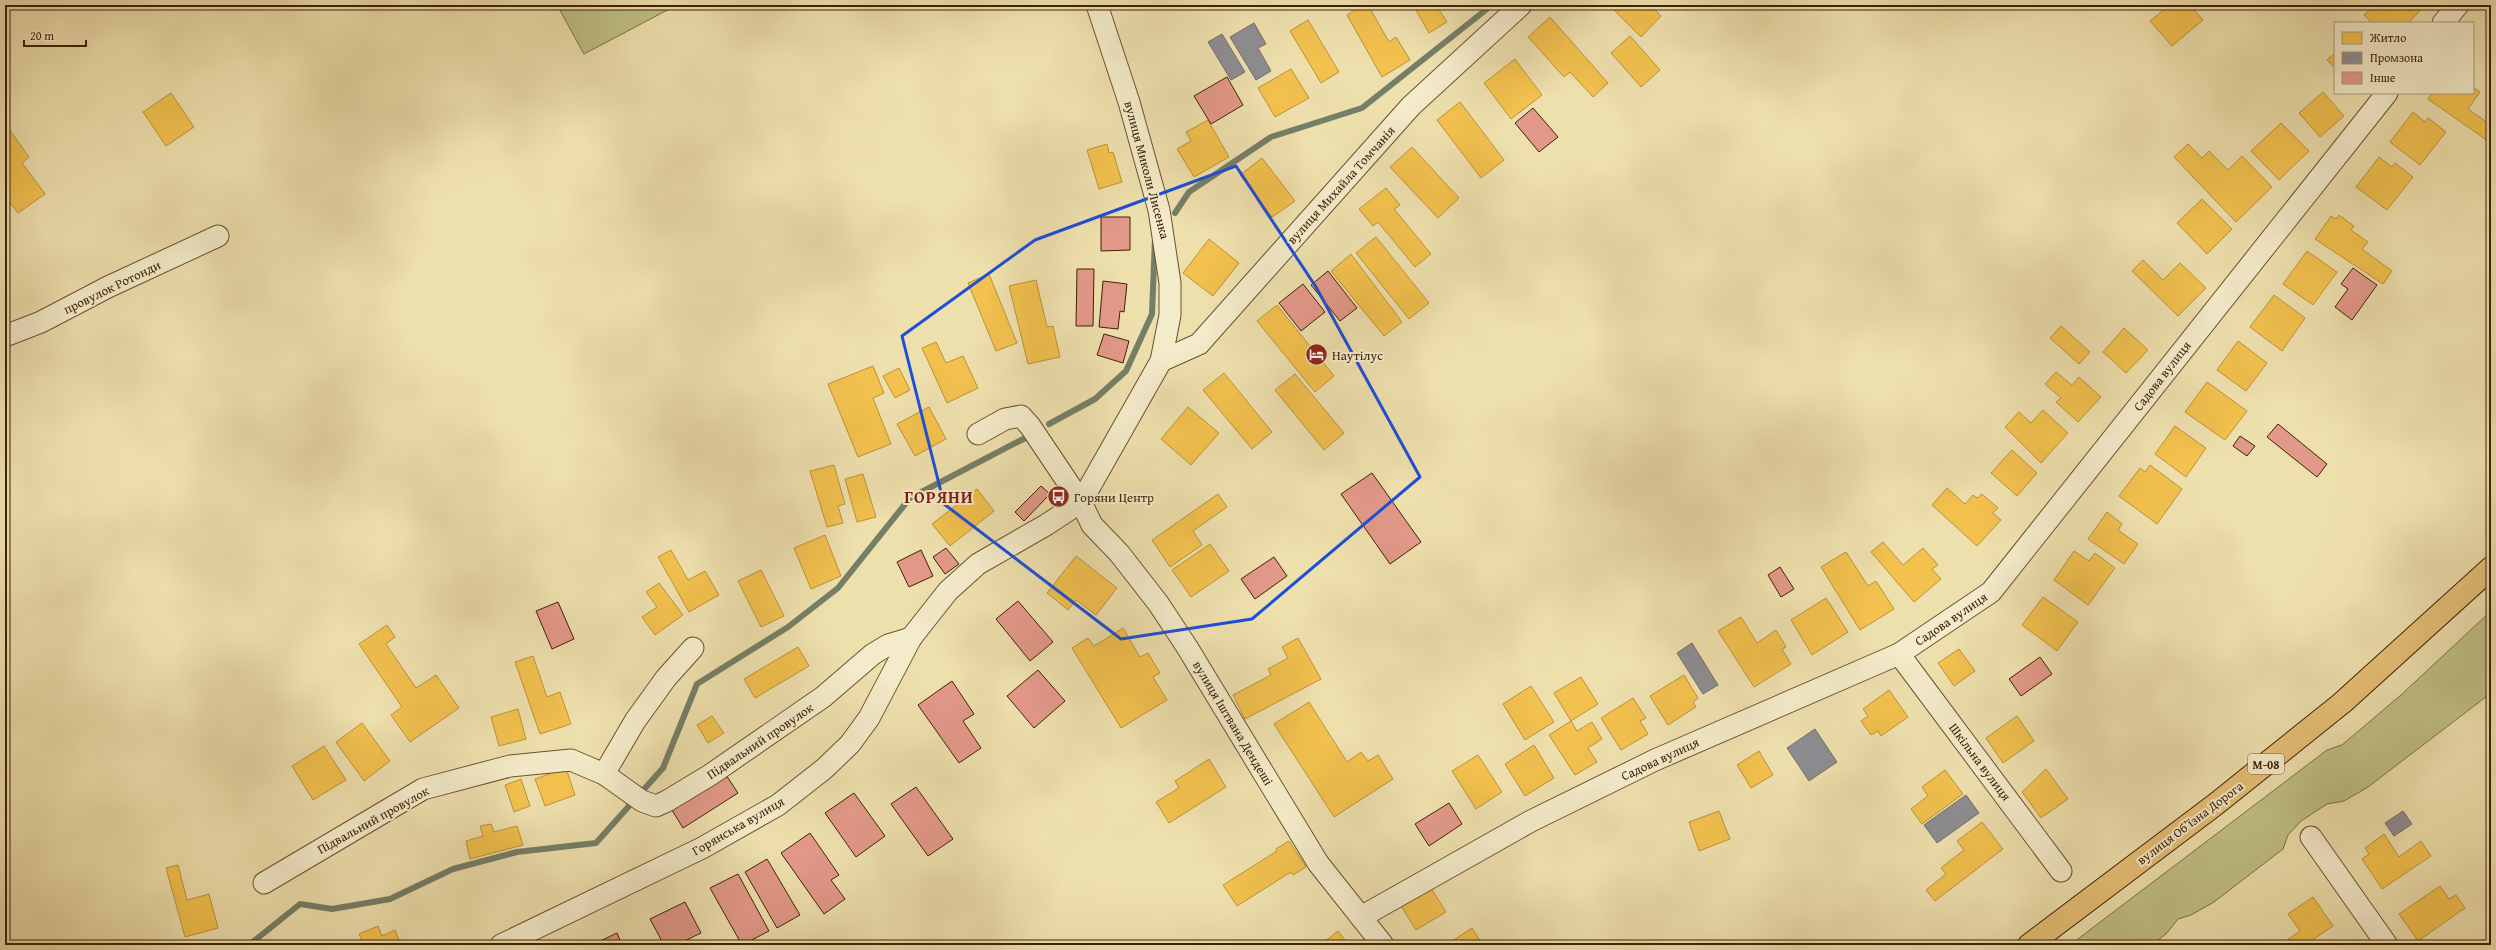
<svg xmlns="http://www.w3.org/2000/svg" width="2496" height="950" font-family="'Gentium Book Plus',serif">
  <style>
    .green { fill: #c0c084; stroke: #7f7044 }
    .homes { fill: #f2c14e; stroke: #bc9138 }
    .industry { fill: #8d8d92; stroke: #756d68 }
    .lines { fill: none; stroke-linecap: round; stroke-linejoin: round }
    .stream { stroke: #757f67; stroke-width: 6 }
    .building { fill: #e39989; stroke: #3e2105 }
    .minor-casing { stroke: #6a512f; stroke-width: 23 }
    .highway-casing { stroke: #3e2105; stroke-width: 24 }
    .minor { stroke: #f4ebca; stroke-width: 21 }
    .highway { stroke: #e7c076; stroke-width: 22 }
    .marked { fill: none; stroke: #1d4ed8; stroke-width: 3; stroke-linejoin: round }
    .labels { text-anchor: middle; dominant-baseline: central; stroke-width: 4; stroke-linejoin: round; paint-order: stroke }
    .shield { fill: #f4ebca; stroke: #755e40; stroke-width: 1 }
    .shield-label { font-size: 12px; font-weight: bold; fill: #3e2105 }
    .street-label { font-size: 13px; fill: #3e2105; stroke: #f4ebca }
    .poi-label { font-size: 13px; fill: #3e2105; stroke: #f4ebca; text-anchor: start }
    .district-label { font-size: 17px; font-weight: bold; letter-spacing: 1px; fill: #7a1f14; stroke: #f4ebca }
  </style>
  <rect width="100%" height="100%" fill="#eee0ad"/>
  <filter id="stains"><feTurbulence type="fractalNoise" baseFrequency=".005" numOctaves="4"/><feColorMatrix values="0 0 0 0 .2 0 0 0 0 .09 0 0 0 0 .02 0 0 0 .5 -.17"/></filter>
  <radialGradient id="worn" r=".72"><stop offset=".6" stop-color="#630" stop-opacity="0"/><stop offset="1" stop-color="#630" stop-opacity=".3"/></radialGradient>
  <g class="green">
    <path d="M 557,5 L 677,5 L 584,54 Z"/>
    <path d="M 2491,611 L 2491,693 L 2368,787 L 2344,801 L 2327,804 L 2301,821 L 2288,835 L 2283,849 L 2214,902 L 2191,915 L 2178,919 L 2166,934 L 2151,945 L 2070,945 L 2327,750 L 2342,745 L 2401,695 Z"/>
  </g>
  <g class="homes">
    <path d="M 1363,5 L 1368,5 L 1389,42 L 1396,37 L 1410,60 L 1382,77 L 1347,15 Z"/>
    <path d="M 1424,5 L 1436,5 L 1447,22 L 1429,33 L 1416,10 Z"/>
    <path d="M 1609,5 L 1650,5 L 1661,16 L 1641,37 Z"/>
    <path d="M 2170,5 L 2190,5 L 2203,20 L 2172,46 L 2150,21 Z"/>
    <path d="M 2375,5 L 2413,5 L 2420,11 L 2408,23 L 2372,23 L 2364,15 Z"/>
    <path d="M 1550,17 L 1608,83 L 1593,97 L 1570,72 L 1564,77 L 1528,37 Z"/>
    <path d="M 1308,20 L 1339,72 L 1321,83 L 1290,31 Z"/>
    <path d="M 1630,36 L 1660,70 L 1641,87 L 1611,53 Z"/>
    <path d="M 2335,53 L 2335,68 L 2327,60 Z"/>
    <path d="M 1515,59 L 1542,95 L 1511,119 L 1484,83 Z"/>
    <path d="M 1291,69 L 1309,98 L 1275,117 L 1258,88 Z"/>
    <path d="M 2473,87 L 2480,92 L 2468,109 L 2491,125 L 2491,136 L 2488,141 L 2428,99 L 2432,93 L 2473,93 Z"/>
    <path d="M 2323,92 L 2344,116 L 2320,137 L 2299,113 Z"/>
    <path d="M 171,93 L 194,127 L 166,146 L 143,112 Z"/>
    <path d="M 1460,102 L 1504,160 L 1481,178 L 1437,120 Z"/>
    <path d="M 2413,112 L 2425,122 L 2428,118 L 2446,132 L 2420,165 L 2390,142 Z"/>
    <path d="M 1208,120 L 1229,157 L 1194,177 L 1177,149 L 1191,141 L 1186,132 Z"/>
    <path d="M 2281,123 L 2309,151 L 2279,180 L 2251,151 Z"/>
    <path d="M 6,125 L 29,157 L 22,163 L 45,194 L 18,213 L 5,196 Z"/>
    <path d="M 1107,144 L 1109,153 L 1113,152 L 1122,182 L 1099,189 L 1087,150 Z"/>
    <path d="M 2188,144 L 2202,158 L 2209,151 L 2228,170 L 2242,156 L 2272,187 L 2236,222 L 2174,157 Z"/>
    <path d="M 1412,147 L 1459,198 L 1438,218 L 1390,167 Z"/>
    <path d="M 2379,157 L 2392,167 L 2395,163 L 2413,177 L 2387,210 L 2356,187 Z"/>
    <path d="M 1262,158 L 1295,201 L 1272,217 L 1240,175 Z"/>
    <path d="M 1386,188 L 1400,205 L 1394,209 L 1431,254 L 1415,267 L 1378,222 L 1373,226 L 1359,209 Z"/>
    <path d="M 2202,199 L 2232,229 L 2207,254 L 2177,223 Z"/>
    <path d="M 2339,215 L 2354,226 L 2351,230 L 2368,242 L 2362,249 L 2392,271 L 2383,284 L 2315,239 L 2331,216 L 2336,219 Z"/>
    <path d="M 1376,237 L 1429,303 L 1409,319 L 1356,253 Z"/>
    <path d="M 1209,239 L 1239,263 L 1213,296 L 1183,273 Z"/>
    <path d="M 2307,251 L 2337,272 L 2313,305 L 2283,284 Z"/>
    <path d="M 1351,254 L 1402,322 L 1384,336 L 1331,271 Z"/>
    <path d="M 2143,260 L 2163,280 L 2180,263 L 2206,288 L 2178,316 L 2132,271 Z"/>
    <path d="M 989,274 L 1017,343 L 996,351 L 968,283 Z"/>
    <path d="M 1036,280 L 1047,327 L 1053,326 L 1060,357 L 1028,364 L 1009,286 Z"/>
    <path d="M 2274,295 L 2305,318 L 2282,351 L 2250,327 Z"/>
    <path d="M 1277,305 L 1334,376 L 1315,392 L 1257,321 Z"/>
    <path d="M 2061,326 L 2090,352 L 2079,364 L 2050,338 Z"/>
    <path d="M 2124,328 L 2148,350 L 2126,373 L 2103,352 Z"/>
    <path d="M 2238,341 L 2267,363 L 2246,391 L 2217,370 Z"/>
    <path d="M 936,342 L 946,363 L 963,356 L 978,388 L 947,403 L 922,348 Z"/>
    <path d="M 873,366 L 884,393 L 873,398 L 891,444 L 858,457 L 828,384 Z"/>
    <path d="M 899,368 L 910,390 L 895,398 L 883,376 Z"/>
    <path d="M 2056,372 L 2072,385 L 2079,377 L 2101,397 L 2078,422 L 2056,402 L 2061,398 L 2045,384 Z"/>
    <path d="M 1224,373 L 1272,432 L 1252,449 L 1203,390 Z"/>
    <path d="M 1295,374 L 1344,433 L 1324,450 L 1275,390 Z"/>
    <path d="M 2207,382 L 2247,411 L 2225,440 L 2185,412 Z"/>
    <path d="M 929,407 L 946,439 L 915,456 L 897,424 Z"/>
    <path d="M 1188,407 L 1219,433 L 1191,465 L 1161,439 Z"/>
    <path d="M 2043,410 L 2068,433 L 2041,463 L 2005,427 L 2019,412 L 2031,423 Z"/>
    <path d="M 2175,426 L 2206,448 L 2186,477 L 2155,454 Z"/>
    <path d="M 2012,450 L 2037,473 L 2017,496 L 1991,473 Z"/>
    <path d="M 834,465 L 845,504 L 838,506 L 843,523 L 827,527 L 810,471 Z"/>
    <path d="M 2150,465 L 2182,489 L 2157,524 L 2119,496 L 2140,468 L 2145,472 Z"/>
    <path d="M 863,474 L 876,517 L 857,522 L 845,479 Z"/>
    <path d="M 1947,488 L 1965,504 L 1973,495 L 1977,498 L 1982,494 L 1998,508 L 1993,513 L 2001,520 L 1977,546 L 1932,505 Z"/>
    <path d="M 977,489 L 994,511 L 950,546 L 932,524 Z"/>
    <path d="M 1218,494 L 1227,507 L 1193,531 L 1202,545 L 1170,567 L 1152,540 Z"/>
    <path d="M 2107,512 L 2122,524 L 2118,530 L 2138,544 L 2124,564 L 2088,539 Z"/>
    <path d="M 825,535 L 841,576 L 811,589 L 794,548 Z"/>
    <path d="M 1883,542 L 1903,565 L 1923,548 L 1938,565 L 1932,569 L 1941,579 L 1914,602 L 1871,552 Z"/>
    <path d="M 1210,544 L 1229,571 L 1191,597 L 1172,570 Z"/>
    <path d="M 671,550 L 688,580 L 705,571 L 719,595 L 689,612 L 658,557 Z"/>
    <path d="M 2074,551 L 2089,561 L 2095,553 L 2115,568 L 2088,605 L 2054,580 Z"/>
    <path d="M 1846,552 L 1868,586 L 1876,581 L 1894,609 L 1860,630 L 1821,567 Z"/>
    <path d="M 1076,556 L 1117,588 L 1096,615 L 1076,600 L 1068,610 L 1047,593 Z"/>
    <path d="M 761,570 L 784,616 L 761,627 L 738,581 Z"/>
    <path d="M 659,583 L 683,615 L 655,635 L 642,617 L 657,607 L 646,592 Z"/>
    <path d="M 2043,597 L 2078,622 L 2057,651 L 2022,625 Z"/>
    <path d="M 1826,598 L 1848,632 L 1812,655 L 1791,620 Z"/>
    <path d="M 1741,617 L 1757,643 L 1776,630 L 1786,647 L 1782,649 L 1791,664 L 1754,687 L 1718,631 Z"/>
    <path d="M 387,625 L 395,637 L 386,644 L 416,688 L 436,675 L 459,708 L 410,742 L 391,715 L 402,707 L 359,644 Z"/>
    <path d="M 1123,628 L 1140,657 L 1148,653 L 1160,673 L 1153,677 L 1167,700 L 1121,728 L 1072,648 L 1088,638 L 1094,646 Z"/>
    <path d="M 1298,638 L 1321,679 L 1245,719 L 1233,695 L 1271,675 L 1268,669 L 1288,658 L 1282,647 Z"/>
    <path d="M 798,647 L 809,666 L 755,698 L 744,679 Z"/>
    <path d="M 1959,649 L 1975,671 L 1954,686 L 1938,663 Z"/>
    <path d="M 533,656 L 547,697 L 560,692 L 571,724 L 540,734 L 515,662 Z"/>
    <path d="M 1684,675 L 1698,698 L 1693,702 L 1696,707 L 1668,725 L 1650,696 Z"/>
    <path d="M 1581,677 L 1598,704 L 1571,721 L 1554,693 Z"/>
    <path d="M 1531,686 L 1554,722 L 1525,740 L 1503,704 Z"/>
    <path d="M 1889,690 L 1908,717 L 1881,736 L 1878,731 L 1871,735 L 1861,721 L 1868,716 L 1863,709 Z"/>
    <path d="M 1633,698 L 1646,718 L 1640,721 L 1648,734 L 1621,750 L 1601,718 Z"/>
    <path d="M 1309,702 L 1347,762 L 1361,752 L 1368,761 L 1378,755 L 1393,779 L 1334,817 L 1274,724 Z"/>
    <path d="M 518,709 L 526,739 L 499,746 L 491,717 Z"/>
    <path d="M 712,716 L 724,733 L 708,743 L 697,725 Z"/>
    <path d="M 2017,716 L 2034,741 L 2003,763 L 1986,738 Z"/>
    <path d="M 1571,721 L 1577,731 L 1592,722 L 1602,739 L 1588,748 L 1597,762 L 1575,775 L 1549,735 Z"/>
    <path d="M 362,723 L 390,761 L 364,781 L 336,742 Z"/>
    <path d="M 1534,745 L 1554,778 L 1525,796 L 1505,764 Z"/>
    <path d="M 324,746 L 346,780 L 313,800 L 292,766 Z"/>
    <path d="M 1759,751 L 1773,775 L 1751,788 L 1737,765 Z"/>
    <path d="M 1478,755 L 1502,792 L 1476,809 L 1452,771 Z"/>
    <path d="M 1209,759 L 1226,787 L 1169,823 L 1156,802 L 1179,788 L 1175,781 Z"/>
    <path d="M 566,768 L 575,795 L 545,806 L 535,779 Z"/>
    <path d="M 2046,769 L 2068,799 L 2041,818 L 2022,792 Z"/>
    <path d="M 1945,770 L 1963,794 L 1922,824 L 1911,809 L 1928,796 L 1922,787 Z"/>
    <path d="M 521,779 L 530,806 L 514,812 L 505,785 Z"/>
    <path d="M 1719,811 L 1730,839 L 1699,851 L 1689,822 Z"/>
    <path d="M 1982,822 L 2003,849 L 1935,901 L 1926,890 L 1946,874 L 1941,868 L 1964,850 L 1957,841 Z"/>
    <path d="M 491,824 L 494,832 L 517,826 L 523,845 L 470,859 L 466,841 L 483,836 L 480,826 Z"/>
    <path d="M 2384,834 L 2399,857 L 2421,841 L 2431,856 L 2382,889 L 2362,859 L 2369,854 L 2365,848 Z"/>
    <path d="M 1289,841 L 1306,867 L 1293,875 L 1291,872 L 1237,906 L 1223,885 L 1277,851 L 1276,849 Z"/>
    <path d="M 178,865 L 187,900 L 209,894 L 218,928 L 185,937 L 166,868 Z"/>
    <path d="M 2440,886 L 2449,899 L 2456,895 L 2465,908 L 2418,941 L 2399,914 Z"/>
    <path d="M 1431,888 L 1446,912 L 1416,930 L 1401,906 Z"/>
    <path d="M 2313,897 L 2333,926 L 2305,945 L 2280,945 L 2300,931 L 2288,914 Z"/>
    <path d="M 378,926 L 382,936 L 395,930 L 401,945 L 364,945 L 359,934 Z"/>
    <path d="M 1472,928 L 1483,945 L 1446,945 Z"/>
    <path d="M 1338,931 L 1349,945 L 1320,945 Z"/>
  </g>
  <g class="industry">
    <path d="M 1254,23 L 1266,44 L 1258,48 L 1271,71 L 1256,80 L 1230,37 Z"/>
    <path d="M 1222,34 L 1245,72 L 1231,80 L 1208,42 Z"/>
    <path d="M 1692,643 L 1718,685 L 1703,694 L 1677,653 Z"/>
    <path d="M 1815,729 L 1837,762 L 1809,781 L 1787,748 Z"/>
    <path d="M 1966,795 L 1979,813 L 1937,843 L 1924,825 Z"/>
    <path d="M 2403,811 L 2412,824 L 2394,836 L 2385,823 Z"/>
  </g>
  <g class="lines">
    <g class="stream">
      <path d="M 1175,213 L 1189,192 L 1271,137 L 1362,108 L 1492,5"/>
      <path d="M 1049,424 L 1095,399 L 1126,371 L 1152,314 L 1155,238"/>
      <path d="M 249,945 L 300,904 L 332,909 L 390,899 L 453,869 L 517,852 L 596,843 L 663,768 L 697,684 L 788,627 L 838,588 L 910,498 L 1029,436"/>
    </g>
  </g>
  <g class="building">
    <path d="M 1227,77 L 1243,105 L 1211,124 L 1194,96 Z"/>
    <path d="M 1533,108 L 1558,137 L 1539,152 L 1515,123 Z"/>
    <path d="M 1101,217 L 1130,217 L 1130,250 L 1101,251 Z"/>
    <path d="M 2353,268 L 2377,285 L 2352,320 L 2335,307 L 2348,289 L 2341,284 Z"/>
    <path d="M 1077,269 L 1094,269 L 1093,326 L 1076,326 Z"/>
    <path d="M 1328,271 L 1357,308 L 1340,321 L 1311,285 Z"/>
    <path d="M 1103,281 L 1127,284 L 1124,312 L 1120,311 L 1118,329 L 1099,327 Z"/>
    <path d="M 1303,284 L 1325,312 L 1301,331 L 1279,303 Z"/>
    <path d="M 1104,334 L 1129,341 L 1123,363 L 1097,355 Z"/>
    <path d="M 2278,424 L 2327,464 L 2317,477 L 2267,437 Z"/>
    <path d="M 2240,436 L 2255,446 L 2247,456 L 2233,446 Z"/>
    <path d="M 1372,473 L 1421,542 L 1390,564 L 1341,494 Z"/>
    <path d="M 1041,486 L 1050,494 L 1024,521 L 1015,512 Z"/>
    <path d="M 946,548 L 959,564 L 945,574 L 933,557 Z"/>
    <path d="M 921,550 L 933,576 L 909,587 L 897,562 Z"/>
    <path d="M 1274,557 L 1287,576 L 1255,599 L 1241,579 Z"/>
    <path d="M 1780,567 L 1794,589 L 1781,597 L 1768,575 Z"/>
    <path d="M 1018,601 L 1053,642 L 1030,661 L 996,619 Z"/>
    <path d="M 558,602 L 574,639 L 552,649 L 536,611 Z"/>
    <path d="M 2040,657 L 2052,674 L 2021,696 L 2009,679 Z"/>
    <path d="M 1038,670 L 1065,701 L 1034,728 L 1007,696 Z"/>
    <path d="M 952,681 L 974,714 L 963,721 L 981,748 L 959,763 L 918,705 Z"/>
    <path d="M 724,772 L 738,793 L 683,828 L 670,807 Z"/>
    <path d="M 916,787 L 953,839 L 928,856 L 891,804 Z"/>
    <path d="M 854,793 L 885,836 L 856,857 L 825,813 Z"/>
    <path d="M 1449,803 L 1462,824 L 1429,846 L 1415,824 Z"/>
    <path d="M 810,833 L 839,875 L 831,880 L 845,899 L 824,914 L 781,853 Z"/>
    <path d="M 767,859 L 800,915 L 777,928 L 745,872 Z"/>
    <path d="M 738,874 L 769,931 L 742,945 L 710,888 Z"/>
    <path d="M 685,902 L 701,933 L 676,945 L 664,945 L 650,919 Z"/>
    <path d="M 617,933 L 622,945 L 592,945 Z"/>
  </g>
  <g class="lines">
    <defs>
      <g id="minor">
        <path d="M 2443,23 L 2458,5"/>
        <path d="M 5,336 L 41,322 L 108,287 L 218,236"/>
        <path d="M 1161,361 L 1199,344 L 1411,106 L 1521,5"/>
        <path d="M 978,434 L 1005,419 L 1021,416 L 1030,426 L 1081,502 L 1092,525 L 1119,553 L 1158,603 L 1187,647 L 1318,863 L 1383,945"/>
        <path d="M 1899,654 L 2061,871"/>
        <path d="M 604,774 L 635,721 L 666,678 L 693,648"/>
        <path d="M 2311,837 L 2387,945"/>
        <path d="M 264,883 L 423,789 L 510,766 L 571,760 L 604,774 L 642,801 L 656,806 L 667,801 L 710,775 L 823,697 L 873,654 L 888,645 L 911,638"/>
        <path d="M 1361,917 L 1531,821 L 1655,760 L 1899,654 L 1991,592 L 2387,93"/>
        <path d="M 501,945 L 702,848 L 778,805 L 824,769 L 850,744 L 869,718 L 911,638 L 948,591 L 978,564 L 1046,525 L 1081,502 L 1161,361 L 1170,315 L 1170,283 L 1159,210 L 1129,102 L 1097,5"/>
      </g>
      <path id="highway" d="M 2029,945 L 2216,804 L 2342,703 L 2491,568"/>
    </defs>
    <use href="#minor" class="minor-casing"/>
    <use href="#highway" class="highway-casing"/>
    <use href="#minor" class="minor"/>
    <use href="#highway" class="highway"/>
  </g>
  <path class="marked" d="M 1236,166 L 1316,287 L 1420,477 L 1252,619 L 1121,639 L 944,504 L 902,336 L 1035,240 Z"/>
  <defs>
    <symbol id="hotel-disc" viewBox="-11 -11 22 22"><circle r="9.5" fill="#8f2418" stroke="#f4ebca"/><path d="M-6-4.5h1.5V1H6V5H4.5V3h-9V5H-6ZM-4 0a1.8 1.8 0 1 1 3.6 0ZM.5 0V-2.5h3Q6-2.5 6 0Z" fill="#fff"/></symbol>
    <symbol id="bus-disc" viewBox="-11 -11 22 22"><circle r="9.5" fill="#8f2418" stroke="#f4ebca"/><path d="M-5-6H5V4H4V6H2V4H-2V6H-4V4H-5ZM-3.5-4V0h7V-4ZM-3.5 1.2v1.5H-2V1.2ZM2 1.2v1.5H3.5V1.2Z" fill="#fff"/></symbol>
  </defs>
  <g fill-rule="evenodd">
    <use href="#hotel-disc" x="1304" y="342" width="25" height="25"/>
    <use href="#bus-disc" x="1046" y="484" width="25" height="25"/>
  </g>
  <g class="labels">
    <rect class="shield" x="2248" y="754" width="36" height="20" rx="3"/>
    <g class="shield-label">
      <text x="2266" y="764">М-08</text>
    </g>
    <g class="street-label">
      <text transform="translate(1147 170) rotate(75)">вулиця Миколи Лисенка</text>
      <text transform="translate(1341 185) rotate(-48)">вулиця Михайла Томчанія</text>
      <text transform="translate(112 287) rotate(-26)">провулок Ротонди</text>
      <text transform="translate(2162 376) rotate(-52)">Садова вулиця</text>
      <text transform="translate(1951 619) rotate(-34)">Садова вулиця</text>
      <text transform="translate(1233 723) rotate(59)">вулиця Іштвана Дендеші</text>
      <text transform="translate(760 741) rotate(-34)">Підвальний провулок</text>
      <text transform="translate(1660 759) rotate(-25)">Садова вулиця</text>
      <text transform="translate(1980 762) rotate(53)">Шкільна вулиця</text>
      <text transform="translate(373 820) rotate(-29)">Підвальний провулок</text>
      <text transform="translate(2190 823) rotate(-37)">вулиця Обʼїзна Дорога</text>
      <text transform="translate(738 826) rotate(-30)">Горянська вулиця</text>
    </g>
    <g class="poi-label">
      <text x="1332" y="355">Наутілус</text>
      <text x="1074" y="497">Горяни Центр</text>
    </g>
    <g class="district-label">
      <text x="939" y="496">ГОРЯНИ</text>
    </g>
  </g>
  <rect width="2496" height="950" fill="none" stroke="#eee0ad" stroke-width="20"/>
  <rect x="6" y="6" width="2484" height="938" fill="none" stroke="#3e2105" stroke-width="2"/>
  <rect x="10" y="10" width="2476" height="930" fill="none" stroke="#3e2105"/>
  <rect x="2334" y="22" width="140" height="72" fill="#f4ebca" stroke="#ab9a7b"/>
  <rect x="2342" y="32" width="20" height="12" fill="#f2c14e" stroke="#ab9a7b"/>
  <text x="2370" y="42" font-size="12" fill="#3e2105">Житло</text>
  <rect x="2342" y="52" width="20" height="12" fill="#8d8d92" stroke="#ab9a7b"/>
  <text x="2370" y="62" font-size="12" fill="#3e2105">Промзона</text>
  <rect x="2342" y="72" width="20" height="12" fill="#e39989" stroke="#ab9a7b"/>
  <text x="2370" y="82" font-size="12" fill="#3e2105">Інше</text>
  <path d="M24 40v6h62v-6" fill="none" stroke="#3e2105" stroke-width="2"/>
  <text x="30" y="40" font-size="12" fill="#3e2105" stroke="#f4ebca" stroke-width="3" paint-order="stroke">20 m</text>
  <rect width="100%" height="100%" filter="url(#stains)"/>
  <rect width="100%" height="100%" fill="url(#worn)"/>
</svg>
